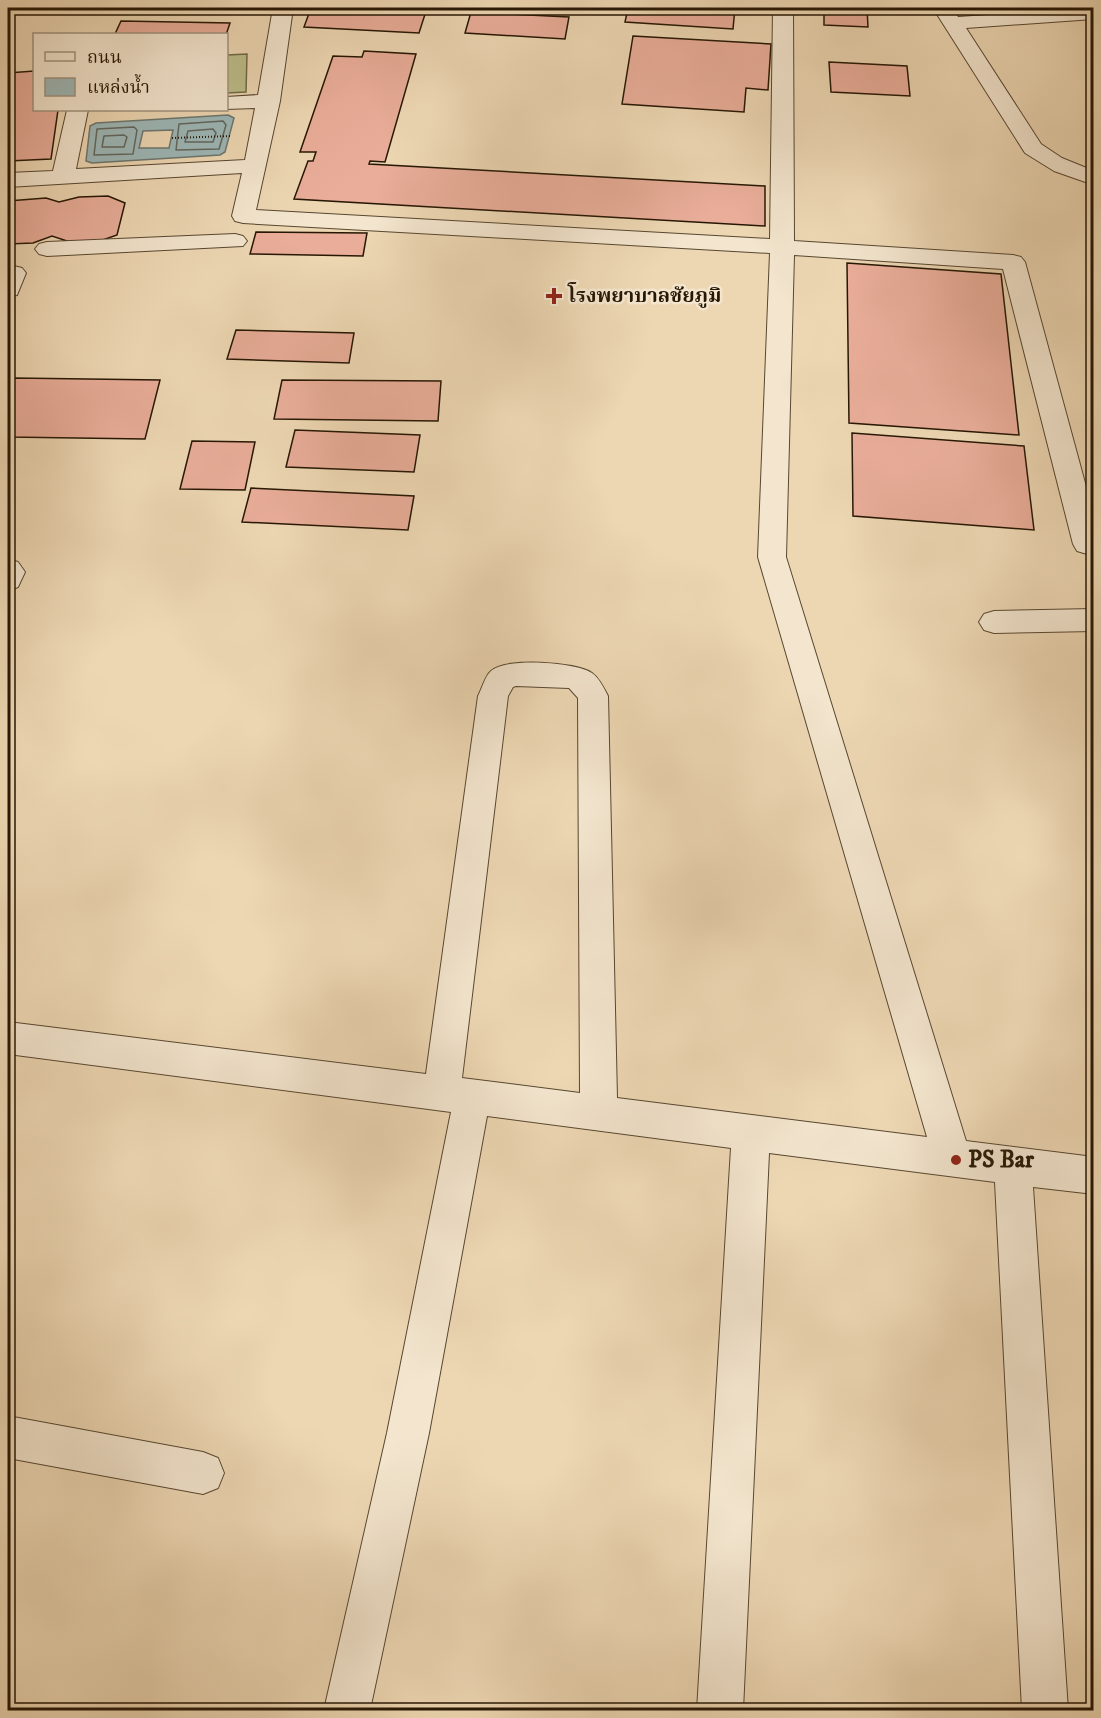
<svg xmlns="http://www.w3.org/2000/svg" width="1101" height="1718" font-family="'IM FELL DW Pica','Noto Serif Thai',serif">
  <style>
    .green { fill: #bcbd8a; stroke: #716a47; stroke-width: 1.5 }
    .water { fill: #9db7b7; stroke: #6d776f; stroke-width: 1.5; fill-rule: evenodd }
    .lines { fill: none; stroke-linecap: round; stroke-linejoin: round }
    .shore { stroke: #62675e; stroke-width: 1.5 }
    .building { fill: #e9ad99; stroke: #261704; stroke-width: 1.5 }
    .minor-casing { stroke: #584730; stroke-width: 2 }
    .path { stroke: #261704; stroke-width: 2; stroke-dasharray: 1 2; stroke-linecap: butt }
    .minor { fill: #f3e5ce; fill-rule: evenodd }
    .poi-dot { fill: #8f2418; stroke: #f3e5ce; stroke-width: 2 }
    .labels { text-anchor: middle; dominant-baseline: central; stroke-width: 5; stroke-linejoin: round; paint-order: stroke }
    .far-poi-label { font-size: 20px; font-weight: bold; fill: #261704; stroke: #f3e5ce; text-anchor: start }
    .poi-label { font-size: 24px; font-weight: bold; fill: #261704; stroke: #f3e5ce; text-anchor: start }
  </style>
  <rect width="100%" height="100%" fill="#edd7b3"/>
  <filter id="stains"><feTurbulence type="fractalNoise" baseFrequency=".00333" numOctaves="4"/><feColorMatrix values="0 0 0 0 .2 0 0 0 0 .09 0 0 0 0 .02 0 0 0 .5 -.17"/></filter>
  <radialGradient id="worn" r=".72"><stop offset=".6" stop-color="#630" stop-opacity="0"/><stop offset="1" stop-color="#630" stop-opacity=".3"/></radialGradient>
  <path class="green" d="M 247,54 L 246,92 L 227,93 L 227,55 Z"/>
  <path class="water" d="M 228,115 L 234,118 L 225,152 L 220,155 L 92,163 L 86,161 L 90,126 L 96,123 ZM 173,130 L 169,148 L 139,148 L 143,131 Z"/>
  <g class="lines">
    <g class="shore">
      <path d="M 223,121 L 226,125 L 219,149 L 176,150 L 179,124 Z"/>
      <path d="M 134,127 L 137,130 L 133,154 L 94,155 L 97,129 Z"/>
      <path d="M 213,129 L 216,133 L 213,142 L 185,142 L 188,131 Z"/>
      <path d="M 124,135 L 127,137 L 124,147 L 102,147 L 104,136 Z"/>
    </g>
  </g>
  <g class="building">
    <path d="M 311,8 L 427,8 L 419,33 L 304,27 Z"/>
    <path d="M 628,8 L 735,8 L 733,29 L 625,22 Z"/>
    <path d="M 824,8 L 867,8 L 868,27 L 824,25 Z"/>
    <path d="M 471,12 L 569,17 L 565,39 L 465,33 Z"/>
    <path d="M 121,21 L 230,23 L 226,35 L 115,34 Z"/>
    <path d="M 633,36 L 771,44 L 768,90 L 746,88 L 744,112 L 622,104 Z"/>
    <path d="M 364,51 L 416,54 L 385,162 L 370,161 L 369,164 L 765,186 L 765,226 L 294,199 L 308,161 L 313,161 L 316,152 L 300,152 L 333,56 L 362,57 Z"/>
    <path d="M 829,62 L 907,66 L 910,96 L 831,92 Z"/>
    <path d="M 34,71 L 34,110 L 58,110 L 51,159 L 8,161 L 8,73 Z"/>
    <path d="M 108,196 L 125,203 L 117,235 L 100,241 L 70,242 L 52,236 L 33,243 L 8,244 L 8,201 L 46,198 L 59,202 L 79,197 Z"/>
    <path d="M 256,232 L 367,233 L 363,256 L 250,254 Z"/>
    <path d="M 847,263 L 1001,274 L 1019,435 L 849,423 Z"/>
    <path d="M 236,330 L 354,333 L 349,363 L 227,359 Z"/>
    <path d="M 14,378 L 160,380 L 145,439 L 8,437 L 8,396 Z"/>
    <path d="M 282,380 L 441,381 L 438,421 L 274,419 Z"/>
    <path d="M 295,430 L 420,435 L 414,472 L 286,467 Z"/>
    <path d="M 852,433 L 1024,446 L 1034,530 L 853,516 Z"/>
    <path d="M 192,441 L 255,442 L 245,490 L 180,489 Z"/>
    <path d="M 251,488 L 414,496 L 408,530 L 242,522 Z"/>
  </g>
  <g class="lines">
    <defs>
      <g id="minor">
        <path d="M 273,8 L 293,8 L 280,101 L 256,210 L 770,239 L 773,8 L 793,8 L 794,241 L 1013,255 L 1021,257 L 1025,262 L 1094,516 L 1094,552 L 1087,554 L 1077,551 L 1073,544 L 1003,269 L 794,255 L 786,557 L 966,1141 L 1094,1157 L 1094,1194 L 1033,1187 L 1068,1710 L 1022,1710 L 995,1182 L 769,1153 L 743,1710 L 697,1710 L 731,1148 L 487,1116 L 429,1433 L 370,1710 L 324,1710 L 387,1433 L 451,1112 L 8,1054 L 8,1022 L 426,1074 L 478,696 C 482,689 485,676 491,671 C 506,657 576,662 592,673 C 599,678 604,688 608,696 L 617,1098 L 927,1137 L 758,557 L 770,253 L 243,223 L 235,221 L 232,216 L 242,173 L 8,187 L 8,173 L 53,171 L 67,110 L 88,110 L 76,169 L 245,160 L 255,108 L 226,109 L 226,97 L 258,95 ZM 516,686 L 569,688 L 578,698 L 580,1093 L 462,1078 L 508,696 L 513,687 Z"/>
        <path d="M 933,8 L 953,8 L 958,17 L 1094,8 L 1094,19 L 966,28 L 1041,144 L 1062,158 L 1094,171 L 1094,185 L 1054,171 L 1025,153 Z"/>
        <path d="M 235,234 L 243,236 L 247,241 L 243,246 L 47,256 L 39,254 L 35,249 L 39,244 L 47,242 Z"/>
        <path d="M 14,266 L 22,268 L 26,273 L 17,295 L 8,297 L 8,267 Z"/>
        <path d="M 8,559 L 18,562 L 25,572 L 18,587 L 8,591 Z"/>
        <path d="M 1094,609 L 1094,631 L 994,633 L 984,630 L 979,622 L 984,614 L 994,611 Z"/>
        <path d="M 8,1416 L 203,1452 L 218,1458 L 224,1473 L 218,1488 L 203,1494 L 8,1458 Z"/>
      </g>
    </defs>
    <use href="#minor" class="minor-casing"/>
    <path class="path" d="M 172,138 L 231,136"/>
    <use href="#minor" class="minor"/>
  </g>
  <g class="poi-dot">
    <path d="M551 287h6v6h6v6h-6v6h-6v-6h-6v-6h6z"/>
    <circle cx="956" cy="1160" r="6"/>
  </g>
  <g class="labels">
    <g class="far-poi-label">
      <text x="568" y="296">โรงพยาบาลชัยภูมิ</text>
    </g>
    <g class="poi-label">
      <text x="968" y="1160">PS Bar</text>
    </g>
  </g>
  <rect width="1101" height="1718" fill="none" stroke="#edd7b3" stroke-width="30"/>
  <rect x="9" y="9" width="1083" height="1700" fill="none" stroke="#261704" stroke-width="3"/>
  <rect x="15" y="15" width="1071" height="1688" fill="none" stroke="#261704" stroke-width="1.5"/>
  <rect x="33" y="33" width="195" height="78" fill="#f3e5ce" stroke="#a1937d" stroke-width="1.5"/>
  <rect x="45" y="52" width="30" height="9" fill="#f3e5ce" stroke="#a1937d" stroke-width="1.5"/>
  <text x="87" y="63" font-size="18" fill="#261704">ถนน</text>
  <rect x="45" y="78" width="30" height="18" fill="#9db7b7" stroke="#a1937d" stroke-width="1.5"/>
  <text x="87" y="93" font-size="18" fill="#261704">แหล่งน้ำ</text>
  <rect width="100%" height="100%" filter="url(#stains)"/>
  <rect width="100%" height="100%" fill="url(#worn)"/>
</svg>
